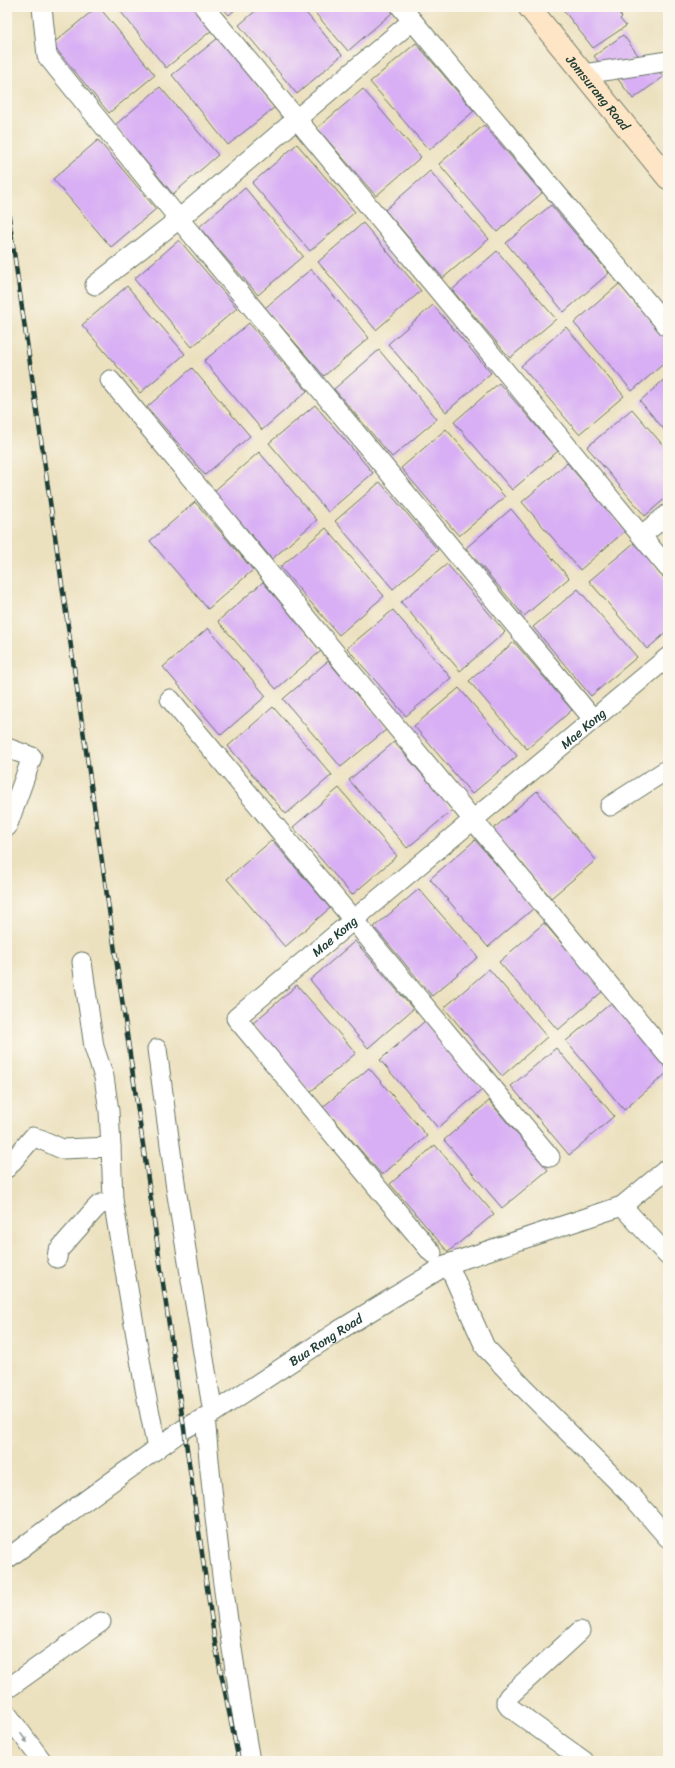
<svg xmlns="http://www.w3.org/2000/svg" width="675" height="1768" font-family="Sriracha,sans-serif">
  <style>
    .building { fill: #d8aff4 }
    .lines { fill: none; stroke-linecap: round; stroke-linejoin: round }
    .minor-casing { stroke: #677665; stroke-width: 21 }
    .secondary-casing { stroke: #677665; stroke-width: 24 }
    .minor { stroke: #fff; stroke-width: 19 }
    .secondary { stroke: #fee5c5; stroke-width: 22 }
    .rail-casing { stroke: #1f3d34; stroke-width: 4.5 }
    .rail { stroke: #fbf7ec; stroke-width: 3; stroke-dasharray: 9; stroke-linecap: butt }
    .oneway { fill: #8f9e9a }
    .labels { text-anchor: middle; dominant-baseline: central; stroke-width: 3; stroke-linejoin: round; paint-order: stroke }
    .street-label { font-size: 13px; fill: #1f3d34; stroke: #fbf7ec }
  </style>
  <rect width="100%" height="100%" fill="#fbf7ec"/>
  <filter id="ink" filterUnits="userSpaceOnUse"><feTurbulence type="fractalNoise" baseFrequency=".025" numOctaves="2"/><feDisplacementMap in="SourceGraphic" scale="8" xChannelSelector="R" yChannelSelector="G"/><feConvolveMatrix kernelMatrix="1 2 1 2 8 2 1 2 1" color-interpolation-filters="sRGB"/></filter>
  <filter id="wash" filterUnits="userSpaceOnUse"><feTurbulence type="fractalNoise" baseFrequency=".012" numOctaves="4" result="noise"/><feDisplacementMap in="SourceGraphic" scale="16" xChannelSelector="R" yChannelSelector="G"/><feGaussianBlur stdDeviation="0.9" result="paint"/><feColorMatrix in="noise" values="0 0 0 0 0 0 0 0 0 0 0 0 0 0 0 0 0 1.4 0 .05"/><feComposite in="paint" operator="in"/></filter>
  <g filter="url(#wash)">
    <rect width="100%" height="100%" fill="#ece1bf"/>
    <g id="blocks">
      <g class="building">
        <path d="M 97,7 L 99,7 L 155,75 L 109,113 L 52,44 Z"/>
        <path d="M 117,7 L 193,7 L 212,30 L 166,68 Z"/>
        <path d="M 222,7 L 238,7 L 229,15 Z"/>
        <path d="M 260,7 L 301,7 L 342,55 L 297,94 L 239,25 Z"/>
        <path d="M 310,7 L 389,7 L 393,12 L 348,51 Z"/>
        <path d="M 561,7 L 614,7 L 622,17 L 620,19 L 626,26 L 593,48 Z"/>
        <path d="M 623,35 L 641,59 L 602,66 L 594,56 Z"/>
        <path d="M 218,38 L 275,107 L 228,145 L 172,75 Z"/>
        <path d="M 416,43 L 474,111 L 429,150 L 370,82 Z"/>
        <path d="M 657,69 L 663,77 L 633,99 L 614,74 Z"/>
        <path d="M 160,87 L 218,155 L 173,194 L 115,125 Z"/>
        <path d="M 363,89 L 421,157 L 376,196 L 317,128 Z"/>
        <path d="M 484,125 L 542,193 L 497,232 L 439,164 Z"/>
        <path d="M 98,140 L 156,209 L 111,247 L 53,179 Z"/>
        <path d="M 297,144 L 355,212 L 310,251 L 252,183 Z"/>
        <path d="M 430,171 L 489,239 L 443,278 L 385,210 Z"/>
        <path d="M 245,188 L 303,256 L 258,295 L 199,227 Z"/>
        <path d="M 551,205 L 609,273 L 564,312 L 506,243 Z"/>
        <path d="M 363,223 L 421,291 L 376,330 L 318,262 Z"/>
        <path d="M 179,240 L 237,308 L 192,347 L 134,279 Z"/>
        <path d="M 497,251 L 556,319 L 510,358 L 452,290 Z"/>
        <path d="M 311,269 L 369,338 L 324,376 L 265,308 Z"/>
        <path d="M 619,284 L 668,341 L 668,360 L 632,391 L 574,323 Z"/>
        <path d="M 127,286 L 185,354 L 140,393 L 82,325 Z"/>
        <path d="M 433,305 L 491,373 L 446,412 L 388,344 Z"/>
        <path d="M 249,323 L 307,391 L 262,430 L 204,361 Z"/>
        <path d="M 566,327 L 624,396 L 579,434 L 521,366 Z"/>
        <path d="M 379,350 L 437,419 L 392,457 L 334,389 Z"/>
        <path d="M 192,368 L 250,436 L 205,475 L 147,407 Z"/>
        <path d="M 668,376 L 668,434 L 640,401 Z"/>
        <path d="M 499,383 L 558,451 L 512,490 L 454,422 Z"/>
        <path d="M 315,405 L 373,473 L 328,512 L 269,443 Z"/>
        <path d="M 632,409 L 668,451 L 668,496 L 645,516 L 587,447 Z"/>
        <path d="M 446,429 L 505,497 L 459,536 L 401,468 Z"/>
        <path d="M 259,452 L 317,520 L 272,559 L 214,491 Z"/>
        <path d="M 567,463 L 625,531 L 580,570 L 522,502 Z"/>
        <path d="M 380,482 L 438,550 L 393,589 L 335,521 Z"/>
        <path d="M 195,502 L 253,570 L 208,609 L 150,541 Z"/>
        <path d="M 511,509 L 569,578 L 524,616 L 466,548 Z"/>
        <path d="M 326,528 L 384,596 L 339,635 L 280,567 Z"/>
        <path d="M 634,543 L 668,582 L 668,631 L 647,649 L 589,581 Z"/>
        <path d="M 447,564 L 505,632 L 460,671 L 401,602 Z"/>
        <path d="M 263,582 L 321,651 L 276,689 L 218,621 Z"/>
        <path d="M 578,589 L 637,657 L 591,696 L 533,627 Z"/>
        <path d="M 393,610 L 451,678 L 406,716 L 347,648 Z"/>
        <path d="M 208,628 L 266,696 L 221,735 L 163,667 Z"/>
        <path d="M 514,642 L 572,710 L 527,749 L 469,681 Z"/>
        <path d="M 328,661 L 387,729 L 341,767 L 283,699 Z"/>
        <path d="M 459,688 L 517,756 L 472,794 L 414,726 Z"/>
        <path d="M 273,707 L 332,775 L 286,814 L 228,746 Z"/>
        <path d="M 394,742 L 453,810 L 407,848 L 349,780 Z"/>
        <path d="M 339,788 L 397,856 L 352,895 L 293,827 Z"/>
        <path d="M 537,791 L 596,860 L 551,898 L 492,830 Z"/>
        <path d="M 272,840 L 330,908 L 285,947 L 227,879 Z"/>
        <path d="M 475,840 L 534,908 L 488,947 L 430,879 Z"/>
        <path d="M 419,889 L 478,957 L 432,996 L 374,927 Z"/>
        <path d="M 544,923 L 603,991 L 558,1030 L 499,962 Z"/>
        <path d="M 355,941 L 413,1009 L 368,1048 L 310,980 Z"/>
        <path d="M 489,969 L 547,1037 L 502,1076 L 444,1008 Z"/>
        <path d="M 297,985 L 356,1053 L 310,1092 L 252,1024 Z"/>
        <path d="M 611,1003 L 668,1070 L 668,1072 L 624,1110 L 566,1041 Z"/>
        <path d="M 425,1021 L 483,1089 L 438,1128 L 380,1060 Z"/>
        <path d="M 556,1048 L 614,1116 L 569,1155 L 511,1086 Z"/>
        <path d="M 369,1068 L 427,1136 L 382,1175 L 323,1107 Z"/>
        <path d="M 489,1101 L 548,1170 L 502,1208 L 444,1140 Z"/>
        <path d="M 435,1145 L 494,1214 L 448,1252 L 390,1184 Z"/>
      </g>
    </g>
  </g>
  <g filter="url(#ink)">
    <use href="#blocks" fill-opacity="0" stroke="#677665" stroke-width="1"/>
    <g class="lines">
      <defs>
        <g id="minor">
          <path d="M 42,7 L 47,56 L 179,219 L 593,719"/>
          <path d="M 204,7 L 668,568"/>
          <path d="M 401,7 L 668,327"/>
          <path d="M 584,74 L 668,61"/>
          <path d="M 95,285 L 179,219 L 412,21"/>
          <path d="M 110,380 L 668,1056"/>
          <path d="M 642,535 L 668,514"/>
          <path d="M 170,699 L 550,1157"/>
          <path d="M 7,748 L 32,757 L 7,827"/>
          <path d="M 610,806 L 668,769"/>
          <path d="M 82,962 L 94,1047 L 104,1077 L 109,1111 L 111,1147"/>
          <path d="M 157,1049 L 176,1189 L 213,1413"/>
          <path d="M 7,1168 L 33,1137 L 40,1139 L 62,1149 L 111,1147 L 113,1200"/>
          <path d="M 622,1206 L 668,1256"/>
          <path id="s1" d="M 432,1253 L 236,1018 L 668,657"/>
          <path d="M 57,1258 L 58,1251 L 94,1210 L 99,1205 L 113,1200 L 145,1389 L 157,1449"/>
          <path d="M 448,1264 L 485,1347 L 525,1389 L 630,1494 L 668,1538"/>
          <path d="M 205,1417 C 215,1533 230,1647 250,1761"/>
          <path id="s2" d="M 7,1559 L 52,1525 L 184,1429 L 213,1413 L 338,1331 L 448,1264 L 622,1206 L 668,1168"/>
          <path d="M 580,1631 L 509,1696 L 506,1701 L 509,1707 L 584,1761"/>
          <path d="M 7,1689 L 101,1622"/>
          <path d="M 7,1714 L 42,1761"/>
        </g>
        <g id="secondary">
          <path id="s3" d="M 529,7 L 668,178"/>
        </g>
      </defs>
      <use href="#minor" class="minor-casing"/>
      <use href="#secondary" class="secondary-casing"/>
      <use href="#minor" class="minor"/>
      <use href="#secondary" class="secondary"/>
      <defs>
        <path id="rail" d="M 7,204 L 215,1643 L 239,1761"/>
      </defs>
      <use href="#rail" class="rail-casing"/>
      <use href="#rail" class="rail"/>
    </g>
    <defs><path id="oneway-solid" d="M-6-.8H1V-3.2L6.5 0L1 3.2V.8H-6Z"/></defs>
    <use class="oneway" href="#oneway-solid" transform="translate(24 1738) rotate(54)"/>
  </g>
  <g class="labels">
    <g class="street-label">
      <text stroke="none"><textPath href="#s3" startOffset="110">Jomsurang Road</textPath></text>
      <text stroke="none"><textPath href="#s1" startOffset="758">Mae Kong</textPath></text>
      <text stroke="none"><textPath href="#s1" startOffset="434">Mae Kong</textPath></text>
      <text stroke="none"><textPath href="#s2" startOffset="387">Bua Rong Road</textPath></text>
    </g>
  </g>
  <rect width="675" height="1768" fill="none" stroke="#fbf7ec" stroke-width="24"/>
</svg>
